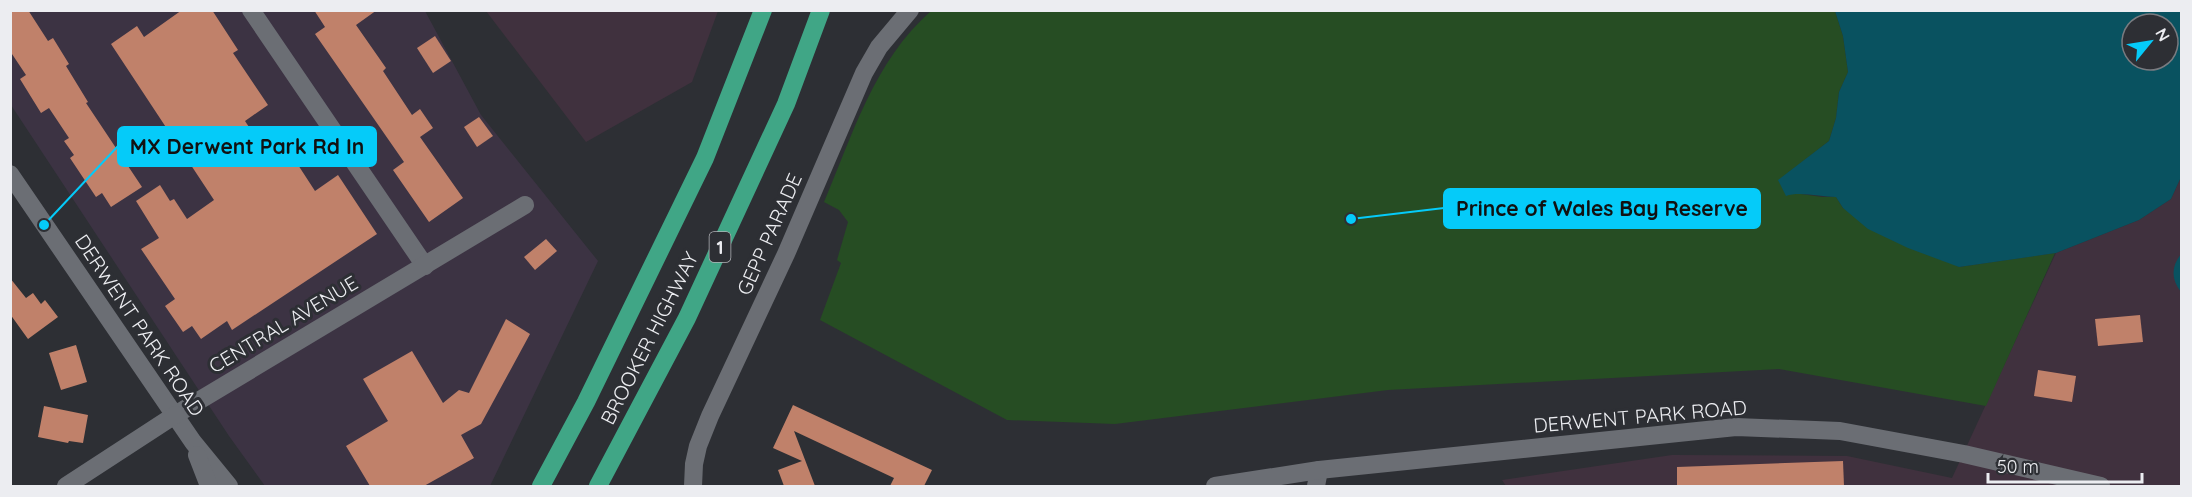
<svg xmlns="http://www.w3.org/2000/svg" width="2192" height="497" font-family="Quicksand,sans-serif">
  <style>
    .commercial { fill: #3c3343 }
    .industrial { fill: #40313e }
    .green { fill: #264d23 }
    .water { fill: #095260; fill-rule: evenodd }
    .building { fill: #c0816a }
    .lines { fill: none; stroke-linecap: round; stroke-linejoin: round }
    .minor { stroke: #6b6e74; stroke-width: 18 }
    .tertiary { stroke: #6b6e74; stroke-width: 18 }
    .trunk { stroke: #40a686; stroke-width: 18 }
    .labels { text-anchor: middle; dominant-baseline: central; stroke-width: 6; stroke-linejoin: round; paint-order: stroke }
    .shield { fill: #2d2f34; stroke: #b3b4b8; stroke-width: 1.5 }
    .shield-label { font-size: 18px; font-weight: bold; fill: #ecedf1 }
    .street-label { font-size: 20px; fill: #ecedf1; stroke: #2d2f34 }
    .leader { fill: none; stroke: #05cbf9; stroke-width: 2 }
    .callout-dot { fill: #05cbf9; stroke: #2d2f34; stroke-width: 2 }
    .callout { fill: #05cbf9; stroke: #05cbf9; stroke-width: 2 }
    .callout-label { font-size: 21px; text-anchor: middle; font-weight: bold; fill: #111 }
  </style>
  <rect width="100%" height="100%" fill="#2d2f34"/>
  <path class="commercial" d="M 10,11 L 425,11 L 481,115 L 598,261 L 490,486 L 265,486 L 229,436 L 11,105 Z"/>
  <g class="industrial">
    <path d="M 486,11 L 718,11 L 692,82 L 586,142 Z"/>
    <path d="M 2181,177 L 2181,486 L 1506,486 L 1502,480 L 1672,455 L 1847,456 L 1952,478 L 2056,253 L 2139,220 L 2171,199 Z"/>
  </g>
  <path class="green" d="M 931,11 L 1835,11 L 1843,36 L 1848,72 L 1839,92 L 1836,118 L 1829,141 L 1779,180 L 1794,193 L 1822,197 L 1836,197 L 1843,208 L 1959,267 L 2055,253 L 1986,406 L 1779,369 L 1388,390 L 1115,424 L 1007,420 L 820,320 L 841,263 L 837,260 L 848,222 L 839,210 L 824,202 C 853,134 874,61 931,11 Z"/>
  <g class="water">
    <path d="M 1835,11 L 2181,11 L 2181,177 L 2171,199 L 2139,220 L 2056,253 L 1959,267 L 1908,248 L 1868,229 L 1843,208 L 1836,197 C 1821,197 1799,191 1786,196 L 1778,180 L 1829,141 L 1836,118 L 1839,92 L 1848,72 L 1843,36 ZM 2132,24 L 2168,24 L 2168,60 L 2132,60 Z"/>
    <path d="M 2181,254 L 2181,292 C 2171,279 2171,267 2181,254 Z"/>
  </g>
  <g class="building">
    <path d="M 10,10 L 28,10 L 48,41 L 53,38 L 69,64 L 66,66 L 88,102 L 86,103 L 142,187 L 111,207 L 102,193 L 96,197 L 70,158 L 74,155 L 64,141 L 69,138 L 49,108 L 41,113 L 20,79 L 26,75 L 10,51 Z"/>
    <path d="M 182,10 L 212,10 L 238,50 L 233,53 L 268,105 L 245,121 L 272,162 L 289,151 L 315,191 L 338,175 L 377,234 L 232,330 L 227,321 L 201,339 L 192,326 L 183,332 L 165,306 L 175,299 L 141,249 L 159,238 L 136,201 L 160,185 L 170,201 L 174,199 L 187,219 L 214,200 L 111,44 L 137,26 L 144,37 Z"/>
    <path d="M 314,10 L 377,10 L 356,25 L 386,68 L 383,71 L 412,115 L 420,109 L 433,128 L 420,137 L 463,198 L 429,222 L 393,170 L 404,162 L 315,34 L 325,27 Z"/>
    <path d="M 435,36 L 451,61 L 433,73 L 417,48 Z"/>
    <path d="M 479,117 L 493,136 L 477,147 L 464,127 Z"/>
    <path d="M 546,239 L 557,251 L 535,270 L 524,257 Z"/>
    <path d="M 10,278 L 26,298 L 33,293 L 41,304 L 45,300 L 58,317 L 28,339 L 10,314 Z"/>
    <path d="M 2140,315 L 2143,342 L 2098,346 L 2095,319 Z"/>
    <path d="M 506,319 L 530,334 L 481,424 L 461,435 L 474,458 L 424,486 L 370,486 L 346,446 L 388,421 L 363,379 L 412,351 L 443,403 L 459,390 L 469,393 Z"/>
    <path d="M 76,345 L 87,382 L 61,390 L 49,353 Z"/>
    <path d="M 2038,370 L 2076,376 L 2072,402 L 2034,396 Z"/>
    <path d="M 793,405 L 932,470 L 924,486 L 890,486 L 894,478 L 794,431 L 815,486 L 784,486 L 778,470 L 802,461 L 773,448 Z"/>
    <path d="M 44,406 L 88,415 L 83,443 L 69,441 L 68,443 L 38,437 Z"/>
    <path d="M 1843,461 L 1844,486 L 1677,486 L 1677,467 Z"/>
  </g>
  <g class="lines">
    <g class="minor">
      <path d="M 251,10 L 425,266"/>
      <path d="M 175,415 L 525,205"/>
      <path d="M 693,486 L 694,464 L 698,446 L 710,416 L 786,254 L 864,73 L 879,47 L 910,10"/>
      <path d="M 1316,486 L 1319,470"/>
    </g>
    <g class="tertiary">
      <path d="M 10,174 L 193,442 L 229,486"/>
      <path d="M 197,455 L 209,486"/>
      <path d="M 66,486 L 175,415"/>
      <path d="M 1215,486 L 1319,470 L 1736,427 L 1840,431 L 1964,454 L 2101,486"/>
    </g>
    <g class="trunk">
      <path d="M 541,486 L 586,402 L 705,158 L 763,10"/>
      <path d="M 598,486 L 687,318 L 786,104 L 821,10"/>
    </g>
  </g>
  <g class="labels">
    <rect class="shield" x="709.5" y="232" width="21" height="30" rx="4.5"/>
    <g class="shield-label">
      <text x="720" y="247">1</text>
    </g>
    <g class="street-label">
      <text transform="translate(769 234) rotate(-66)">GEPP PARADE</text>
      <text transform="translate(283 324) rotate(-31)">CENTRAL AVENUE</text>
      <text transform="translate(140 325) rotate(56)">DERWENT PARK ROAD</text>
      <text transform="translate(649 338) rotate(-63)">BROOKER HIGHWAY</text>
      <text transform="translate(1640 416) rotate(-5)">DERWENT PARK ROAD</text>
    </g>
  </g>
  <path class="leader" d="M44 225L118 146M1351 219L1444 208"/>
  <g class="callout-dot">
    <circle cx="44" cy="225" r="6"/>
    <circle cx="1351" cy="219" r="6"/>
  </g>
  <g class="callout">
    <rect x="118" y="127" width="258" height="39" rx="6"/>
    <rect x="1444" y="189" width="316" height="39" rx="6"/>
  </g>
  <g class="callout-label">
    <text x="247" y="154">MX Derwent Park Rd In</text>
    <text x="1602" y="216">Prince of Wales Bay Reserve</text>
  </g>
  <rect width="2192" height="497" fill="none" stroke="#ecedf1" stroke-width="24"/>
  <g transform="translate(2150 42) rotate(60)"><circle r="28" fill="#2d2f34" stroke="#797b80" stroke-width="1.5"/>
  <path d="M0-4.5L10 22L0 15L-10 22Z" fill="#05cbf9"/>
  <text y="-9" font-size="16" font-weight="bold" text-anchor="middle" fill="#ecedf1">N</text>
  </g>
  <path d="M1988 473v9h154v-9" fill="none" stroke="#ecedf1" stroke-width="3"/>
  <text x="1997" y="473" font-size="18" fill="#ecedf1" stroke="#2d2f34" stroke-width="4.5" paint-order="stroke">50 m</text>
</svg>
